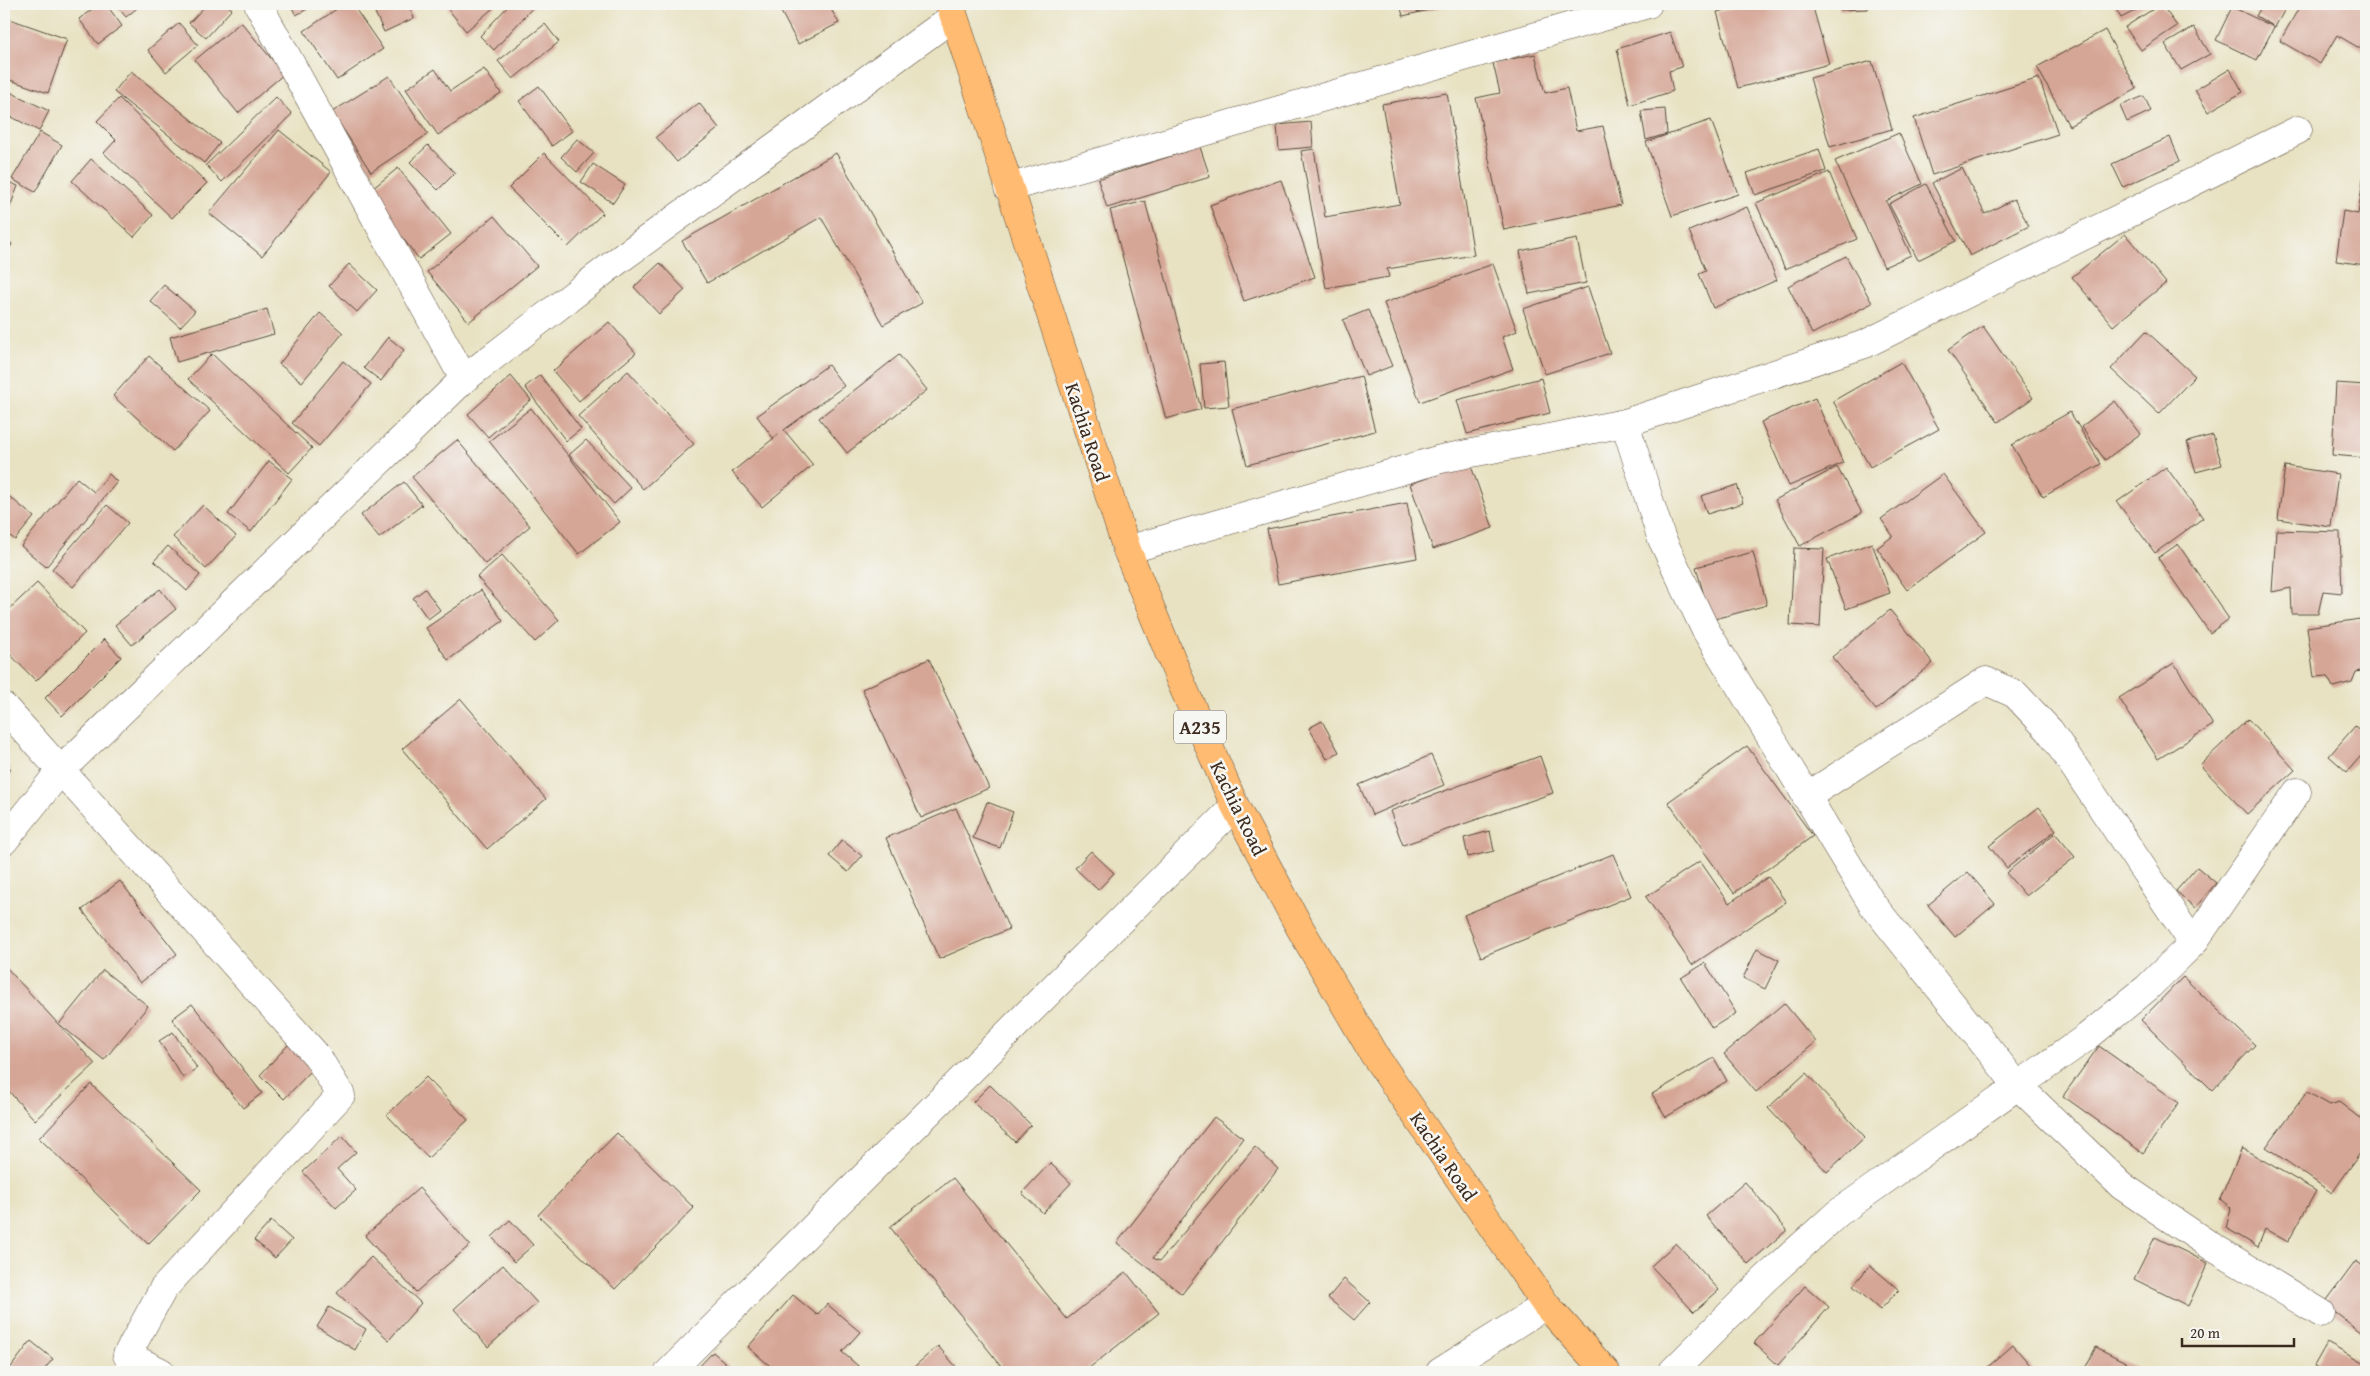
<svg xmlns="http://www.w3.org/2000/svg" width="2370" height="1376" font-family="'Gentium Book Plus',serif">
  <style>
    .building { fill: #d5a696 }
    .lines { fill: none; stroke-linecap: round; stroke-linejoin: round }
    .minor-casing { stroke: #554637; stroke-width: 29 }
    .trunk-casing { stroke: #554637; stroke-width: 29 }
    .minor { stroke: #fff; stroke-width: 28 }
    .trunk { stroke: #ffbb71; stroke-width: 28 }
    .labels { text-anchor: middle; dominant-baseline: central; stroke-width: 5; stroke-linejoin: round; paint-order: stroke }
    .shield { fill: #f6f6f2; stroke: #73675e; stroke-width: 1 }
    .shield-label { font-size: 19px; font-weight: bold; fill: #3b2a1e }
    .street-label { font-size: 20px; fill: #3b2a1e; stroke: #f6f6f2 }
  </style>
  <rect width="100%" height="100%" fill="#f6f6f2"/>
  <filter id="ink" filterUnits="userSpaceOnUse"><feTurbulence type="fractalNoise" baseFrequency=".02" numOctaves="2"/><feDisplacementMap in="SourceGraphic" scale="10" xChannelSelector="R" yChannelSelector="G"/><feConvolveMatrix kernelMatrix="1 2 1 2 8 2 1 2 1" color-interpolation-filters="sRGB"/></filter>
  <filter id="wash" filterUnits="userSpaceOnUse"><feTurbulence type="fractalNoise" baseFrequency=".0096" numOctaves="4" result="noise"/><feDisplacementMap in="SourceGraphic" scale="20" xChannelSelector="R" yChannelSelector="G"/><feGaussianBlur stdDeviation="1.12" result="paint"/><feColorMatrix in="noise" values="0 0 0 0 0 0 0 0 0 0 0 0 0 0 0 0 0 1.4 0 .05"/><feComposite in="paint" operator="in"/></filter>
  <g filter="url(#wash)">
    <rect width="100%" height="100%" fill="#e8e2c2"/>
    <g id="blocks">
      <g class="building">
        <path d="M 99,4 L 106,4 L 122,26 L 98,44 L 79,19 Z"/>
        <path d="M 115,4 L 142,4 L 126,17 Z"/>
        <path d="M 207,4 L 226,4 L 232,9 L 206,38 L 189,23 Z"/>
        <path d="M 290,4 L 317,4 L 296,15 Z"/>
        <path d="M 344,4 L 352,4 L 383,49 L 337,80 L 304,31 Z"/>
        <path d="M 371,4 L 408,4 L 414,18 L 384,32 Z"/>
        <path d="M 452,4 L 498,4 L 466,31 L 447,8 Z"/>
        <path d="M 510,4 L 531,4 L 534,6 L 494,50 L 480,36 Z"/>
        <path d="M 782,4 L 828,4 L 839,23 L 798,44 L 778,6 Z"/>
        <path d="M 1400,4 L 1451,4 L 1451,5 L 1403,16 Z"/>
        <path d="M 1749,4 L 1812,4 L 1829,64 L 1738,88 L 1717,12 Z"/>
        <path d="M 1839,4 L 1868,4 L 1868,9 L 1839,10 Z"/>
        <path d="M 2113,4 L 2148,4 L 2121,18 Z"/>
        <path d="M 2161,4 L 2177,26 L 2141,50 L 2125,27 Z"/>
        <path d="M 2263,4 L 2288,4 L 2275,27 L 2256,16 Z"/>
        <path d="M 2301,4 L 2366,4 L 2366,52 L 2337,35 L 2320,64 L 2280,41 Z"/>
        <path d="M 2232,7 L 2274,27 L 2257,60 L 2216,40 Z"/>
        <path d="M 4,17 L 67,39 L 48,93 L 4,78 Z"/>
        <path d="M 241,22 L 284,74 L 238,113 L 195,60 Z"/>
        <path d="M 179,23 L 198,45 L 166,72 L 148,50 Z"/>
        <path d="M 545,24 L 559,42 L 513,79 L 498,61 Z"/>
        <path d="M 2194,27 L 2210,54 L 2181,70 L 2165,44 Z"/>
        <path d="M 2105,30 L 2137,89 L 2069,126 L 2037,67 Z"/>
        <path d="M 1670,32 L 1682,67 L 1669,71 L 1673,91 L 1630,105 L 1617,49 Z"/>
        <path d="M 1535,54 L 1545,93 L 1567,88 L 1576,131 L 1603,126 L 1621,205 L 1504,230 L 1476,98 L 1500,93 L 1493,63 Z"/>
        <path d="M 1872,61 L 1892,129 L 1830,147 L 1810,78 Z"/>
        <path d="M 435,69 L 450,91 L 484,69 L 501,93 L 438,135 L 406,89 Z"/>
        <path d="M 2230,69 L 2243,92 L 2208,112 L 2195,90 Z"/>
        <path d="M 131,71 L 220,143 L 204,163 L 114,92 Z"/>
        <path d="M 389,76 L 428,134 L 371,172 L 332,112 Z"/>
        <path d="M 2039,78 L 2058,134 L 1932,175 L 1914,118 Z"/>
        <path d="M 539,86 L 572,131 L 552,146 L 519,101 Z"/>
        <path d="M 4,89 L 49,111 L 39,131 L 4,113 Z"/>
        <path d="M 1447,93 L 1474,255 L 1387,269 L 1389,277 L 1326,288 L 1301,151 L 1314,149 L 1325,217 L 1400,204 L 1382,104 Z"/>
        <path d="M 2144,96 L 2151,111 L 2127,122 L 2120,106 Z"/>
        <path d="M 276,97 L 292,114 L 222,182 L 206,165 Z"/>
        <path d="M 119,98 L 207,183 L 172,218 L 104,153 L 116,140 L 97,121 Z"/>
        <path d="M 699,103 L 719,128 L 677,162 L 656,137 Z"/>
        <path d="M 1665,109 L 1667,134 L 1646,140 L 1641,111 Z"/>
        <path d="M 1711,120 L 1738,194 L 1672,216 L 1646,142 Z"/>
        <path d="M 1311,122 L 1313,147 L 1279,150 L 1277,125 Z"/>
        <path d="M 279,130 L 331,172 L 262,256 L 209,213 Z"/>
        <path d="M 40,132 L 62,145 L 35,192 L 12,179 Z"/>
        <path d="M 1899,133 L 1922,184 L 1886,201 L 1911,255 L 1884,267 L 1835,161 Z"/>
        <path d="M 2170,137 L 2180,161 L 2123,187 L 2112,164 Z"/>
        <path d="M 577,139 L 594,153 L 577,172 L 561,157 Z"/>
        <path d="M 428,145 L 455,173 L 438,190 L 410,162 Z"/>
        <path d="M 1200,147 L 1210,177 L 1107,208 L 1098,179 Z"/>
        <path d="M 1819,149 L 1826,171 L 1755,195 L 1747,173 Z"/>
        <path d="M 544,153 L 603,213 L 568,247 L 509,188 Z"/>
        <path d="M 836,153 L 922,303 L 883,325 L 821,217 L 707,283 L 682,241 Z"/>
        <path d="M 91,159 L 153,215 L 134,237 L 72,181 Z"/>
        <path d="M 593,164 L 625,185 L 613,203 L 581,182 Z"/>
        <path d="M 2365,166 L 2366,166 L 2366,265 L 2336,261 L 2343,211 L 2358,214 Z"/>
        <path d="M 398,168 L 451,234 L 419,259 L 367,193 Z"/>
        <path d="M 1962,168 L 1985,214 L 2014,199 L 2029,226 L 1970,256 L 1932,183 Z"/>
        <path d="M 1829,172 L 1857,239 L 1785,269 L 1756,203 Z"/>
        <path d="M 4,180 L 18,186 L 8,212 L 4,210 Z"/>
        <path d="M 1281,180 L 1315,277 L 1244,301 L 1210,205 Z"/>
        <path d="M 1926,184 L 1956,241 L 1918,260 L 1889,204 Z"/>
        <path d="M 1145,201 L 1201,409 L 1166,419 L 1110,210 Z"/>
        <path d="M 1747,207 L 1777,280 L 1713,308 L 1699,274 L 1706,271 L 1689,231 Z"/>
        <path d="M 494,216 L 537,266 L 469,322 L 427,272 Z"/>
        <path d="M 2125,234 L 2166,283 L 2113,326 L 2072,277 Z"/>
        <path d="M 4,239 L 12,244 L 4,258 Z"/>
        <path d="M 1577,239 L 1586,283 L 1529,294 L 1520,251 Z"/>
        <path d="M 1846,256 L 1872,303 L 1812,334 L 1788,286 Z"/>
        <path d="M 660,263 L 685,290 L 659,314 L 634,287 Z"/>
        <path d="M 349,264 L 377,290 L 357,312 L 329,286 Z"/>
        <path d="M 1493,264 L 1517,331 L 1502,337 L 1513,369 L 1420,402 L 1384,303 Z"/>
        <path d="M 164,285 L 195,311 L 180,327 L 150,301 Z"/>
        <path d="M 1588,287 L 1610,353 L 1545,374 L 1523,309 Z"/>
        <path d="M 267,309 L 274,334 L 177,362 L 170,337 Z"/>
        <path d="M 1368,310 L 1392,366 L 1366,376 L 1343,320 Z"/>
        <path d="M 320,313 L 343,333 L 302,382 L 279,364 Z"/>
        <path d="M 609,322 L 636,353 L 579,401 L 553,371 Z"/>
        <path d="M 1983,326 L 2033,398 L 1998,422 L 1948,350 Z"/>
        <path d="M 2146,331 L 2195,376 L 2159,414 L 2111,369 Z"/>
        <path d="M 388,337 L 404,350 L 381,381 L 364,368 Z"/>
        <path d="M 212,354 L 312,448 L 289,473 L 188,379 Z"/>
        <path d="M 899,355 L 927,390 L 847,453 L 819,418 Z"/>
        <path d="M 149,356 L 210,411 L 173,451 L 113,396 Z"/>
        <path d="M 343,361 L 371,384 L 319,446 L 292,423 Z"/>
        <path d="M 1224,362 L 1229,406 L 1204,408 L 1200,364 Z"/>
        <path d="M 1901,362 L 1939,429 L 1870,467 L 1833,401 Z"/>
        <path d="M 828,365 L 844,386 L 784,430 L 813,465 L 762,507 L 732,472 L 779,434 L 773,438 L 757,416 Z"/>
        <path d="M 628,371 L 694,444 L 643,489 L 578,416 Z"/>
        <path d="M 540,375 L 581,429 L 566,441 L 525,387 Z"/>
        <path d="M 511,376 L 531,400 L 488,437 L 468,414 Z"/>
        <path d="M 1361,376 L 1375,431 L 1247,465 L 1232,409 Z"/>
        <path d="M 1541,378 L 1550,413 L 1467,434 L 1457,400 Z"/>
        <path d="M 2336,383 L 2366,385 L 2366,458 L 2332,455 Z"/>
        <path d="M 1815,398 L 1843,463 L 1789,486 L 1761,422 Z"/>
        <path d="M 2115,401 L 2140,434 L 2105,460 L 2081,427 Z"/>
        <path d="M 531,408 L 620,522 L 579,554 L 489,441 Z"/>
        <path d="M 2070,412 L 2101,464 L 2043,497 L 2012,445 Z"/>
        <path d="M 2213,435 L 2222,465 L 2196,472 L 2187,442 Z"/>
        <path d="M 457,440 L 530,526 L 485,564 L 412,477 Z"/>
        <path d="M 586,440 L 631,488 L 614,504 L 569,455 Z"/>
        <path d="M 269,461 L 292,479 L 251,532 L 228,514 Z"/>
        <path d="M 1470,463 L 1493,528 L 1433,549 L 1410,484 Z"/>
        <path d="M 2285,466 L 2338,474 L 2331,527 L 2278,519 Z"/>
        <path d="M 1837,467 L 1862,513 L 1800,546 L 1775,500 Z"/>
        <path d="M 2166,467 L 2203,518 L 2155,553 L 2117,502 Z"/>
        <path d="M 109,474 L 117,482 L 46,567 L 21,546 L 77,478 L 94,492 Z"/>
        <path d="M 1943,474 L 1986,532 L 1907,590 L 1877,548 L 1893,536 L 1881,519 Z"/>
        <path d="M 404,482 L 422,505 L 379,538 L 361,515 Z"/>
        <path d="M 1737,485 L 1743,503 L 1707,514 L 1701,496 Z"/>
        <path d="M 4,492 L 34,517 L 15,540 L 4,531 Z"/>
        <path d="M 1407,503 L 1417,558 L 1278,584 L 1267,529 Z"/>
        <path d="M 107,505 L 128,523 L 73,587 L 52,569 Z"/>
        <path d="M 203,505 L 236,536 L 206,569 L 173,537 Z"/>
        <path d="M 2276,530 L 2340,532 L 2342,593 L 2323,591 L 2318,614 L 2292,614 L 2291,588 L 2272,592 Z"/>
        <path d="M 1872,543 L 1890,593 L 1846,609 L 1827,559 Z"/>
        <path d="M 2178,544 L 2229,619 L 2210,633 L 2158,558 Z"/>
        <path d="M 168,546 L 200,575 L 187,591 L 154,561 Z"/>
        <path d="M 1794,548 L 1824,549 L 1820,627 L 1790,625 Z"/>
        <path d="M 1753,552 L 1767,605 L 1711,620 L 1696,567 Z"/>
        <path d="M 502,555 L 559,620 L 535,642 L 477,577 Z"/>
        <path d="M 37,583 L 85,633 L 36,681 L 4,648 L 4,614 Z"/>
        <path d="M 160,589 L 176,609 L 132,645 L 115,625 Z"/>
        <path d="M 425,589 L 440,610 L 428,619 L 413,598 Z"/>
        <path d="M 481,590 L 503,621 L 448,660 L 426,628 Z"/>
        <path d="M 1890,610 L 1933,663 L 1876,710 L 1832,657 Z"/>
        <path d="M 2360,619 L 2366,670 L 2356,672 L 2352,682 L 2333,687 L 2327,676 L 2314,677 L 2307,627 Z"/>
        <path d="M 104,639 L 121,657 L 62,716 L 45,698 Z"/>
        <path d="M 929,659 L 989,788 L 921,818 L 862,689 Z"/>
        <path d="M 2174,663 L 2213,725 L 2158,759 L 2119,698 Z"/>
        <path d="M 461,699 L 546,799 L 487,849 L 402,749 Z"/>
        <path d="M 2248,719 L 2295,770 L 2247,814 L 2200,765 Z"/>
        <path d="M 1322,721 L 1339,752 L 1327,759 L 1309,728 Z"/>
        <path d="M 2355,726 L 2366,736 L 2366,750 L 2347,772 L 2329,756 Z"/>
        <path d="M 1747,746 L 1813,836 L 1734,893 L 1668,802 Z"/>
        <path d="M 1431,755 L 1444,785 L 1372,815 L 1359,785 Z"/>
        <path d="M 1540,756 L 1553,793 L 1403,845 L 1390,811 Z"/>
        <path d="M 4,762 L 11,769 L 4,777 Z"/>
        <path d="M 987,802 L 1013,812 L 1000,848 L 973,838 Z"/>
        <path d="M 2039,807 L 2056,830 L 2007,868 L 1989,846 Z"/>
        <path d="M 956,808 L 1009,929 L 939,959 L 886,838 Z"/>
        <path d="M 1490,831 L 1494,851 L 1468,857 L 1464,838 Z"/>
        <path d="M 2055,833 L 2075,857 L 2026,896 L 2006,873 Z"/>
        <path d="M 842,840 L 862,856 L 848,872 L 829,856 Z"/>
        <path d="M 1091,851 L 1114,873 L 1098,890 L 1075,868 Z"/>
        <path d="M 1613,854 L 1631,896 L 1481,957 L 1464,915 Z"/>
        <path d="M 1700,861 L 1729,903 L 1768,877 L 1786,902 L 1692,965 L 1646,897 Z"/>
        <path d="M 2197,867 L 2216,883 L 2195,908 L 2176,891 Z"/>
        <path d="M 1968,872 L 1995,904 L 1955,937 L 1928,905 Z"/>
        <path d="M 120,881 L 177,954 L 140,983 L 82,910 Z"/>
        <path d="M 1757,949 L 1779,960 L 1765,989 L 1743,978 Z"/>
        <path d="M 1705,963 L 1736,1013 L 1712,1028 L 1681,978 Z"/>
        <path d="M 4,965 L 95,1064 L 35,1120 L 4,1086 Z"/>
        <path d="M 103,970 L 148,1006 L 104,1060 L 59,1024 Z"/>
        <path d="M 2183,977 L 2255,1045 L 2212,1090 L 2141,1020 Z"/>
        <path d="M 1784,1003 L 1816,1042 L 1756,1092 L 1724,1054 Z"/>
        <path d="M 192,1004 L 262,1093 L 243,1108 L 172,1019 Z"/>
        <path d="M 173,1032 L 197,1068 L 183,1078 L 159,1041 Z"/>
        <path d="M 288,1045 L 313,1069 L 284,1099 L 260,1075 Z"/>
        <path d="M 2099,1046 L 2179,1103 L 2143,1153 L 2063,1096 Z"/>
        <path d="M 1714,1058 L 1727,1081 L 1666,1117 L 1652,1094 Z"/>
        <path d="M 1806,1073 L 1865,1137 L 1827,1172 L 1768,1108 Z"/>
        <path d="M 426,1077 L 468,1120 L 428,1158 L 387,1115 Z"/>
        <path d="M 91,1084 L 201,1190 L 148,1244 L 39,1138 Z"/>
        <path d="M 990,1085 L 1031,1125 L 1015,1142 L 973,1102 Z"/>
        <path d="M 2307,1092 L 2330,1105 L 2339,1102 L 2366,1123 L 2366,1145 L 2332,1193 L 2266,1147 Z"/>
        <path d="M 1214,1117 L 1243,1138 L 1153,1258 L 1160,1261 L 1255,1147 L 1278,1169 L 1182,1294 L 1117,1243 Z"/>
        <path d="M 617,1133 L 694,1208 L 615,1289 L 538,1215 Z"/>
        <path d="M 342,1136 L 356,1152 L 337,1169 L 356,1190 L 336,1208 L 303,1172 Z"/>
        <path d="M 2242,1148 L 2316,1191 L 2288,1242 L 2265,1229 L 2258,1247 L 2226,1228 L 2231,1208 L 2220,1199 Z"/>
        <path d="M 1050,1163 L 1071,1183 L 1043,1213 L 1022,1193 Z"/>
        <path d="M 953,1178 L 1067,1319 L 1126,1272 L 1159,1313 L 1084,1372 L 1006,1372 L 890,1227 Z"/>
        <path d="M 1745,1182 L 1787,1230 L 1748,1264 L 1706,1216 Z"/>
        <path d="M 419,1188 L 470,1245 L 416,1292 L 365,1236 Z"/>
        <path d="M 510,1220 L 533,1245 L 514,1262 L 492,1237 Z"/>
        <path d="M 271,1221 L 292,1240 L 275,1258 L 254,1240 Z"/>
        <path d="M 2155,1237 L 2208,1263 L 2188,1306 L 2134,1279 Z"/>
        <path d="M 1676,1243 L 1719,1290 L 1694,1312 L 1651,1266 Z"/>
        <path d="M 371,1257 L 421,1303 L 389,1340 L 337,1293 Z"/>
        <path d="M 2356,1261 L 2366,1268 L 2366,1336 L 2324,1304 Z"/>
        <path d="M 503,1265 L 537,1303 L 488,1347 L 454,1309 Z"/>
        <path d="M 1870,1265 L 1899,1290 L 1880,1310 L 1853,1286 Z"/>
        <path d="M 1344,1279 L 1370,1302 L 1354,1320 L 1328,1298 Z"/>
        <path d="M 1805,1286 L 1829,1307 L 1778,1365 L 1754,1343 Z"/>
        <path d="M 793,1295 L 817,1315 L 827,1304 L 860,1332 L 842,1352 L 865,1372 L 777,1372 L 748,1347 Z"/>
        <path d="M 329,1307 L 366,1329 L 355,1350 L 317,1327 Z"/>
        <path d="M 31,1341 L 53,1359 L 42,1372 L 9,1372 L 8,1371 Z"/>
        <path d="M 2327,1343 L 2366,1365 L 2366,1372 L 2325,1372 L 2314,1366 Z"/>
        <path d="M 2013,1345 L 2036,1372 L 1982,1372 Z"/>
        <path d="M 938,1346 L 957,1368 L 952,1372 L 908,1372 Z"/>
        <path d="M 2096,1347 L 2145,1372 L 2083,1372 Z"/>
        <path d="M 713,1352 L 736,1372 L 694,1372 Z"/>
      </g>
    </g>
  </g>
  <g filter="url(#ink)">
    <use href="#blocks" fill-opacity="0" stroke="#554637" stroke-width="1"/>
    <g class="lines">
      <defs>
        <g id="minor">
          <path d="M 258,4 L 464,379"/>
          <path d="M 1008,188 L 1648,4"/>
          <path d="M 1625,423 L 1661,537 L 1705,629 L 1872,904 L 2017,1085 L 2122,1186 L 2211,1246 L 2321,1313"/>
          <path d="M 1127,550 L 1441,459 L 1625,423 L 1865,344 L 2298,130"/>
          <path d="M 4,707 L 317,1056 L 341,1095 L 163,1289 L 127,1355 L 161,1372"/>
          <path d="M 1806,797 L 1986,681 L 2015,694 L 2050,731 L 2193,943"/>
          <path d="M 4,841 L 61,770 L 464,379 L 616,262 L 953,17"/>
          <path d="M 669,1372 L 1235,806"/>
          <path d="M 1440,1372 L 1546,1305"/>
          <path d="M 1672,1372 L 1765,1279 L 1838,1213 L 2087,1037 L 2147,988 L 2193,943 L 2297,792"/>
        </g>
        <path id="trunk" d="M 950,4 L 1127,550 L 1180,680 L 1235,806 L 1300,928 L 1373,1053 L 1546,1305 L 1606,1372"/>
      </defs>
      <use href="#minor" class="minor-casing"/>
      <use href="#trunk" class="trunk-casing"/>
      <use href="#minor" class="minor"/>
      <use href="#trunk" class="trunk"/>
    </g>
  </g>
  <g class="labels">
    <rect class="shield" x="1174" y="710.5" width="52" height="33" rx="4"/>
    <g class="shield-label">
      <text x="1200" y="727">A235</text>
    </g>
    <g class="street-label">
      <text transform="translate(1088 432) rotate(72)">Kachia Road</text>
      <text transform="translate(1239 808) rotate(64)">Kachia Road</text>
      <text transform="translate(1444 1156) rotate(56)">Kachia Road</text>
    </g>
  </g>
  <rect width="2370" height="1376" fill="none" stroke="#f6f6f2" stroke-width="20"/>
  <path d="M2182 1338v8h112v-8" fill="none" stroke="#3b2a1e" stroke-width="2.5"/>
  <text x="2190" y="1338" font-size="15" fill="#3b2a1e" stroke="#f6f6f2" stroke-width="4" paint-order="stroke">20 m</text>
</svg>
